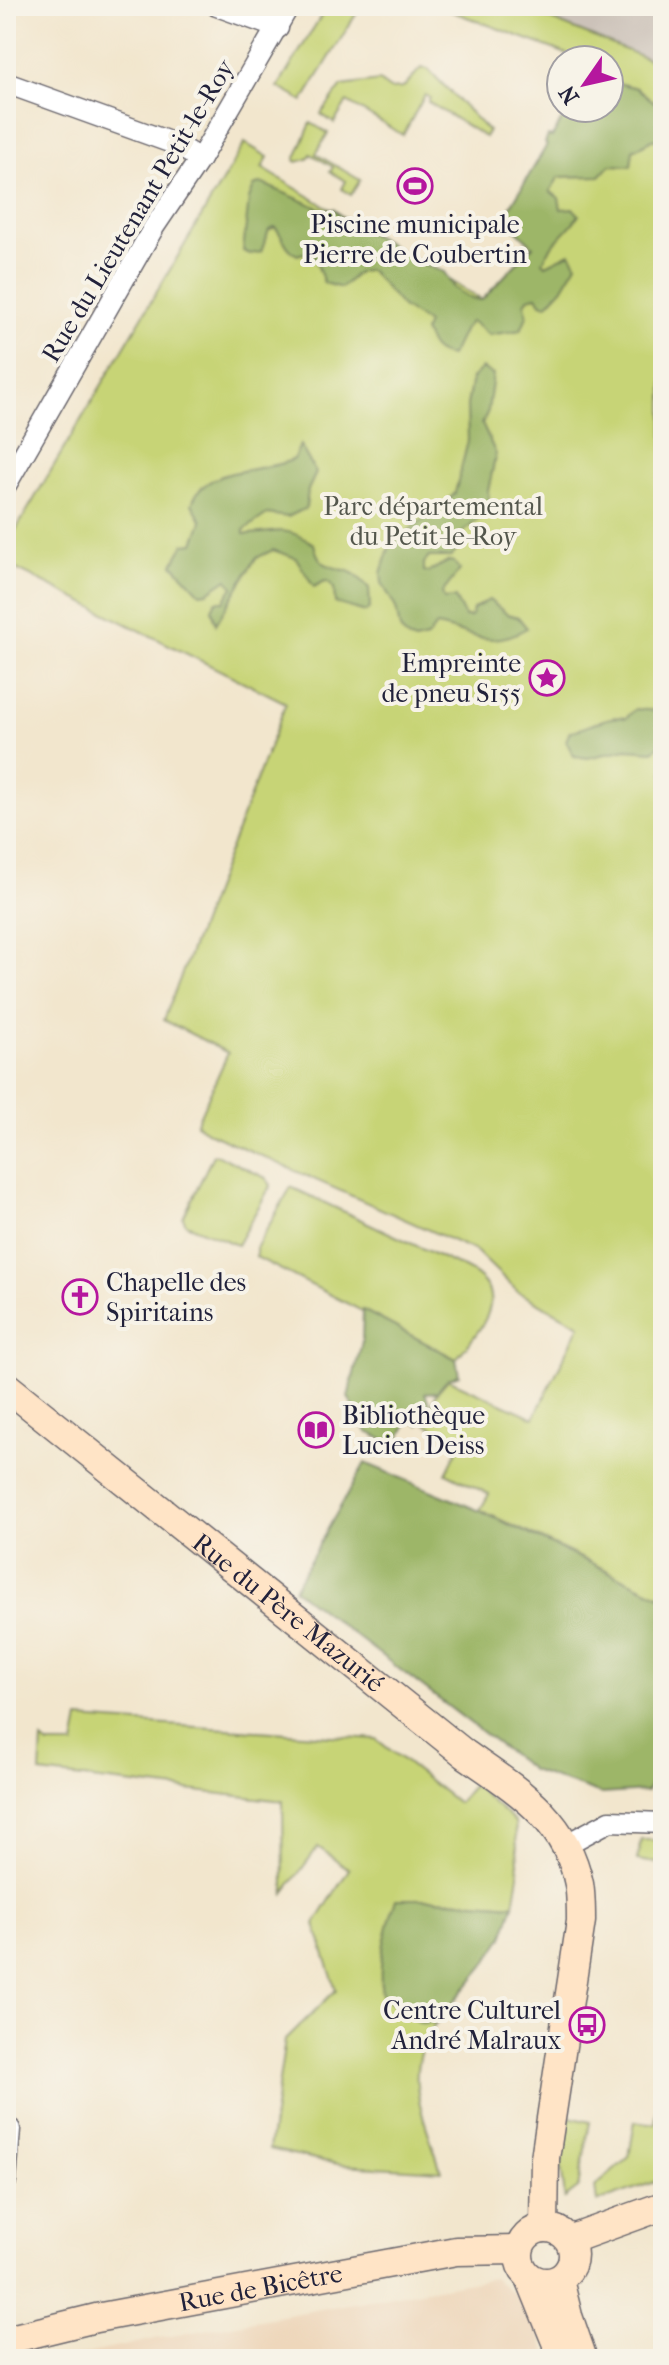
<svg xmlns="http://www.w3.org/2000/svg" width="669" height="2365" font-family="'IM FELL French Canon',serif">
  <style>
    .built { fill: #eed7bb }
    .industrial { fill: #ccc2b9 }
    .green { fill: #c7d476; stroke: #747b58; stroke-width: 2 }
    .forest { fill: #9db667; stroke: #606c51; stroke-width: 2 }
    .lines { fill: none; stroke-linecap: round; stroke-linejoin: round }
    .street-casing { stroke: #6b676e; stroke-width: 23 }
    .secondary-casing { stroke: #6b676e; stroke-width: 31 }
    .street { stroke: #fff; stroke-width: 20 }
    .secondary { stroke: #ffe4c6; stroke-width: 28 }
    .labels { text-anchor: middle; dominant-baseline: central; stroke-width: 8; stroke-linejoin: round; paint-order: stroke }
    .street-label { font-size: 26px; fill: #22223b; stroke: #f7f3e8 }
    .poi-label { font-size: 26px; fill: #22223b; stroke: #f7f3e8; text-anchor: end }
    .park-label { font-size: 26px; fill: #54574d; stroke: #f7f3e8 }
  </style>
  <rect width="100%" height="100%" fill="#f7f3e8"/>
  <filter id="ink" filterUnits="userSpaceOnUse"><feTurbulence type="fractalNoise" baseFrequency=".0125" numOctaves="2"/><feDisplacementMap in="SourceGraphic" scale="16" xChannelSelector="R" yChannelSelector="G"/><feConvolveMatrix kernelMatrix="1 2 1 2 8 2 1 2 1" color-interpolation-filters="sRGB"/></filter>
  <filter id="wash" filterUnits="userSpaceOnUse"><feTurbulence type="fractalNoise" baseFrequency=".006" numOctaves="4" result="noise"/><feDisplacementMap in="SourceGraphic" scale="32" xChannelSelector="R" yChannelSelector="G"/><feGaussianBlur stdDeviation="1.8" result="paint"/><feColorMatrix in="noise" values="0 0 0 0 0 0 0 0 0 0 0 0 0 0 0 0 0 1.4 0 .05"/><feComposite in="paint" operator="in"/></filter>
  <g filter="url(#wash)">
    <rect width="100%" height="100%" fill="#f2e6cd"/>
    <path class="built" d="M 493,2278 L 528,2304 L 549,2359 L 64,2359 L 155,2339 Z"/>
    <path class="industrial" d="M 517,6 L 663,6 L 663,65 Z"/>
    <g class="green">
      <path d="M 327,6 L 361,6 L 303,101 L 278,87 Z"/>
      <path d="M 437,6 L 517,6 L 663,65 L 663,1597 L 480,1510 L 489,1494 L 446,1473 L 461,1443 L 423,1422 L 437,1392 L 448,1379 L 534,1418 L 580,1325 L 518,1292 L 476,1251 L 210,1133 L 196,1124 L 228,1053 L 164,1020 L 286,703 L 6,564 L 8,543 L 245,143 L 268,157 L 262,168 L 482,300 L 533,246 L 504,218 L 569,108 L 609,108 L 609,60 L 583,60 Z"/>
      <path d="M 421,68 L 428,69 L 488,131 L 485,137 L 428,102 L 430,98 L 425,95 L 403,135 L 347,102 L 334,123 L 321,114 L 342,86 L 379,81 L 390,89 L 403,88 Z"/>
      <path d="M 311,123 L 328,133 L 316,154 L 360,180 L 351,195 L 342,189 L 346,181 L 330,172 L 333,167 L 311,154 L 308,159 L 297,162 L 295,160 Z"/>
      <path d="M 213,1155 L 218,1155 L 266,1178 L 271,1185 L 237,1245 L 186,1224 L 183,1218 Z"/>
      <path d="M 291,1187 L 466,1269 C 514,1294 481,1329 456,1359 L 256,1257 L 256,1248 Z"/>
      <path d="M 79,1719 L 376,1739 L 458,1803 L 473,1785 L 515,1822 L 519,1875 L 514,1905 L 435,1899 L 403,2009 L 420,2023 L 436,2023 C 398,2072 425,2117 441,2171 L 342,2165 L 269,2149 L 285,2040 L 336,1990 L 315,1924 L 349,1869 L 318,1847 L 284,1893 L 283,1801 L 40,1773 L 42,1740 L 48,1745 L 74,1745 Z"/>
      <path d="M 641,1840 L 663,1840 L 663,1864 L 637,1860 Z"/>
      <path d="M 663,2069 L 663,2179 L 597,2202 L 595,2187 L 629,2157 L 635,2121 L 655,2124 Z"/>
      <path d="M 569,2117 L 590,2122 L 578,2188 L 565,2198 L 561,2166 Z"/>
    </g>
    <g class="forest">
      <path d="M 609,81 L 637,88 L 663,109 L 663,139 L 652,140 L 633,150 L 631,166 L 610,165 L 600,176 L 559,177 L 550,191 L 559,198 L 561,209 L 573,208 L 579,215 C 568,232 551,242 543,262 L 546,265 L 570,253 L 577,264 L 562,289 L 547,305 L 541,303 L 537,296 L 528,298 L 525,304 L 527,316 L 521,330 L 489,335 L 471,321 L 464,329 L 451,356 C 434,354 430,346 424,331 L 427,323 L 402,307 L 370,270 L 357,273 L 341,288 L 324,283 L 312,251 L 297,255 C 285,248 284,237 275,227 L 269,230 L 261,252 L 250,254 L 243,251 L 249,199 L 254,186 L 261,183 L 324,210 L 334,209 L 347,223 L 375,236 L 423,264 L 444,272 L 454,288 L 472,299 L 482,300 L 533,246 L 504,218 L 547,145 L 545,143 L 548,136 L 552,137 L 569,108 L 609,108 Z"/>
      <path d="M 482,368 L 493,375 L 488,411 L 482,424 L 496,454 L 488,491 L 490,509 L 460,535 L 460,547 L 451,557 L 429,557 L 424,563 L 424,571 L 428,572 L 449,561 L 454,562 L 460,570 L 442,593 L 444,599 L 455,598 L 465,617 L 471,617 L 473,609 L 489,600 L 507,614 L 518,617 L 527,628 C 490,650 473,633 436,626 L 427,638 L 415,641 L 407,638 L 400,629 L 396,608 L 382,583 L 381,573 L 390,545 L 425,518 L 441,509 L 455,493 L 468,441 L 467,405 L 472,378 Z"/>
      <path d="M 300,445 L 316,473 L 308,490 L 306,508 L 288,517 L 267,514 L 244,530 L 244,534 C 279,534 280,523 314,544 C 319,567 329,566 348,571 C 356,573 363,582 369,588 L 370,608 L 366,612 L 335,603 L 334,588 L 329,582 L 325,581 L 314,587 L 296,558 L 273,550 L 256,558 L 216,624 L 212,609 L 216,601 L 224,601 L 233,587 L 227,579 L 208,592 L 200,593 L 173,564 L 184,544 L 194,543 L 202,521 L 192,504 C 204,464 264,474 294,459 Z"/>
      <path d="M 635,709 L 659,711 L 663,714 L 662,744 L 653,751 L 626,749 L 588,758 L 574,756 L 566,741 L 570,731 C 589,729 605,714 626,718 Z"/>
      <path d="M 363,1310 L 456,1359 L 459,1375 L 448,1379 L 437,1392 L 425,1393 L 431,1408 L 419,1425 L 409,1420 L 396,1445 L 367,1432 L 348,1397 L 362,1342 Z"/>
      <path d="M 365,1463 L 480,1511 L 663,1597 L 663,1755 L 647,1791 L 601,1794 L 532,1770 L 294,1589 Z"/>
      <path d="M 396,1899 L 435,1899 L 514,1905 L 503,1937 L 484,1966 L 436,2023 L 420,2023 L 382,1995 C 377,1960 386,1932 396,1899 Z"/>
    </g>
  </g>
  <g filter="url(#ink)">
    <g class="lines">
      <defs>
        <g id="street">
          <path d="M 217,6 L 278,28"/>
          <path d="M 6,83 L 175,144 L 200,159"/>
          <path d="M 6,485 L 154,227 L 200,159 L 289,6"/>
          <path d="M 567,1844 L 610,1821 L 663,1823"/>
          <path d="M 6,2129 L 10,2129 L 6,2181"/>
        </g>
        <g id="secondary">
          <path id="s1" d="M 6,1386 L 465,1754 C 515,1789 566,1818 579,1884 C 581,1895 581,1909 581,1921 L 545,2158 L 544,2228"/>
          <circle cx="546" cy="2255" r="27"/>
          <path d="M 569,2240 L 663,2206"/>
          <path d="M 530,2278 L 563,2359"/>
          <path d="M 559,2280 L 568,2316 L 583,2359"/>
          <path id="s2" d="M 6,2340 L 96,2318 L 456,2251 L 519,2250"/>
        </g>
      </defs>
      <use href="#street" class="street-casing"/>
      <use href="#secondary" class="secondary-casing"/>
      <use href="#street" class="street"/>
      <use href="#secondary" class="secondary"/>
    </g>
  </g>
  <defs>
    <symbol id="stadium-ring" viewBox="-11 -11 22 22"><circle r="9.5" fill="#f7f3e8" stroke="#b5179e" stroke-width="1.5"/><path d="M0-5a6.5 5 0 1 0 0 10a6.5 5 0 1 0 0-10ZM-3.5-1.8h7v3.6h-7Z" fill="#b5179e"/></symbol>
    <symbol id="sight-ring" viewBox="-11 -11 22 22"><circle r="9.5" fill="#f7f3e8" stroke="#b5179e" stroke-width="1.5"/><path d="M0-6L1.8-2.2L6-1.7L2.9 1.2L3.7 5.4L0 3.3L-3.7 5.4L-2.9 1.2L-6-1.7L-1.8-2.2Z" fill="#b5179e"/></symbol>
    <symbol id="church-ring" viewBox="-11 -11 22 22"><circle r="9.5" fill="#f7f3e8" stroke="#b5179e" stroke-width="1.5"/><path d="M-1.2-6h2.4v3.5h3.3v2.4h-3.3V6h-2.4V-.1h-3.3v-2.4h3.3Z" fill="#b5179e"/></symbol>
    <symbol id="library-ring" viewBox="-11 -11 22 22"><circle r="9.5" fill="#f7f3e8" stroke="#b5179e" stroke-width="1.5"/><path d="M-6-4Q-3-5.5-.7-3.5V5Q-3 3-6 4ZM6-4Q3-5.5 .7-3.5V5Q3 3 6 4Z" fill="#b5179e"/></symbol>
    <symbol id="bus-ring" viewBox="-11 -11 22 22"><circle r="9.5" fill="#f7f3e8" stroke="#b5179e" stroke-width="1.5"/><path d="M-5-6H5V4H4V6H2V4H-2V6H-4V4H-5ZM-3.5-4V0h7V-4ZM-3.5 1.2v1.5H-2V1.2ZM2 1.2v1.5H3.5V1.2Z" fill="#b5179e"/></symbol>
  </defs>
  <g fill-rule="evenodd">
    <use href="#stadium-ring" x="395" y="166" width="40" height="40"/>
    <use href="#sight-ring" x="527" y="658" width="40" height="40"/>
    <use href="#church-ring" x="60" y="1277" width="40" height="40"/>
    <use href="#library-ring" x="296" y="1410" width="40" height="40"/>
    <use href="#bus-ring" x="567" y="2005" width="40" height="40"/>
  </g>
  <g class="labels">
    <g class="street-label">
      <text transform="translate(138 211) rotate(-59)">Rue du Lieutenant Petit-le-Roy</text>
      <text stroke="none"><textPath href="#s1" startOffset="362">Rue du Père Mazurié</textPath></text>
      <text stroke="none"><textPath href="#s2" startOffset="260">Rue de Bicêtre</textPath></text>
    </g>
    <g class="poi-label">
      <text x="415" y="224" text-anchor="middle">Piscine municipale<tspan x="415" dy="30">Pierre de Coubertin</tspan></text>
      <text x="521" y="663">Empreinte<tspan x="521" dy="30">de pneu S155</tspan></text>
      <text x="106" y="1282" text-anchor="start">Chapelle des<tspan x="106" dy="30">Spiritains</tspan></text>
      <text x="342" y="1415" text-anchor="start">Bibliothèque<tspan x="342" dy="30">Lucien Deiss</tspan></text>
      <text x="561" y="2010">Centre Culturel<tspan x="561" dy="30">André Malraux</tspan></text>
    </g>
    <g class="park-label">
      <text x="433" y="506">Parc départemental<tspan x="433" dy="30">du Petit-le-Roy</tspan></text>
    </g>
  </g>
  <rect width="669" height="2365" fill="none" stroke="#f7f3e8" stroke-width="32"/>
  <g transform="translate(585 84) rotate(236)"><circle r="38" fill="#f7f3e8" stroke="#a29fa3" stroke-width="2"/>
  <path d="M0-6L14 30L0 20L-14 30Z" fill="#b5179e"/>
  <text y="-12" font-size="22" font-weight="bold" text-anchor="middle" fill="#22223b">N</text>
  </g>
</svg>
